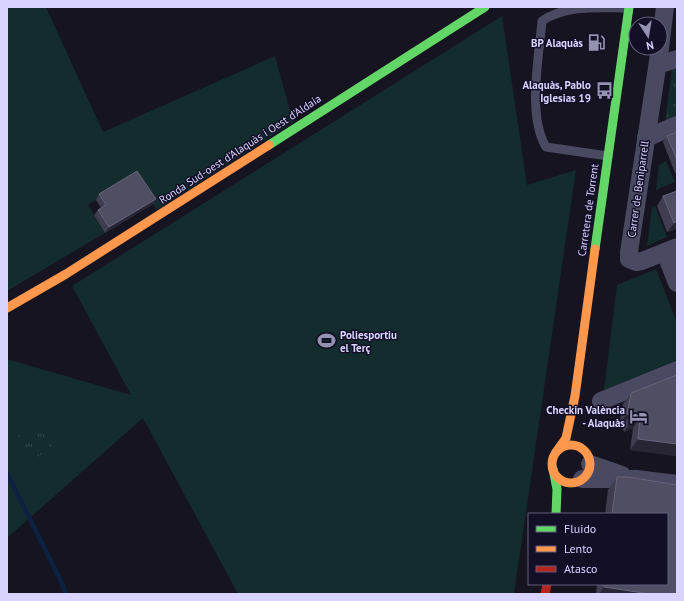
<svg xmlns="http://www.w3.org/2000/svg" width="684" height="601" font-family="'PT Sans',sans-serif">
  <style>
    .green { fill: #132c2d }
    .park { fill: url(#park-tufts) }
    .lines { fill: none; stroke-linecap: round; stroke-linejoin: round }
    .stream { stroke: #0d2144; stroke-width: 4.5 }
    .lane { stroke: #4a4962; stroke-width: 9 }
    .street { stroke: #4a4962; stroke-width: 18 }
    .fast { stroke: #63d668; stroke-width: 9 }
    .slow { stroke: #ff974d; stroke-width: 9 }
    .jam { stroke: #b3261e; stroke-width: 9 }
    .wall { fill: #403d50 }
    .shaded-wall { fill: #282635 }
    .building { fill: #504e63; stroke: #66637b }
    .labels { text-anchor: middle; dominant-baseline: central; stroke-width: 3; stroke-linejoin: round; paint-order: stroke }
    .poi-label { font-size: 11px; font-weight: bold; fill: #d9d4ff; stroke: #130f26; text-anchor: end }
    .street-label { font-size: 11px; fill: #d9d4ff; stroke: #130f26 }
  </style>
  <defs>
    <pattern id="park-tufts" width="24" height="20" patternUnits="userSpaceOnUse"><rect width="24" height="20" fill="#132c2d"/><path d="M3 7l-1-3M5 7V3M7 7l1-3M15 17l-1-3M17 17v-4M19 17l1-3" fill="none" stroke="#354a4c"/></pattern>
  </defs>
  <rect width="100%" height="100%" fill="#161421"/>
  <g class="green">
    <path d="M 7,7 L 46,7 L 103,132 L 275,56 L 293,122 L 157,210 L 134,177 L 88,205 L 105,233 L 7,291 Z"/>
    <path d="M 502,16 L 527,185 L 576,170 L 514,594 L 238,594 L 143,418 L 7,538 L 7,359 L 131,395 L 72,286 Z"/>
    <path d="M 666,161 L 675,182 L 656,190 L 659,165 Z"/>
    <path d="M 655,206 L 667,237 L 647,246 L 652,208 Z"/>
    <path d="M 656,269 L 677,323 L 677,360 L 604,390 L 617,285 Z"/>
  </g>
  <g class="park">
    <path d="M 677,66 L 677,117 L 665,122 L 672,68 Z"/>
    <path d="M 41,425 L 53,449 L 30,461 L 17,437 Z"/>
  </g>
  <g class="lines">
    <path class="stream" d="M 7,473 L 59,577 L 66,594"/>
    <path class="lane" d="M 608,156 L 546,147 C 527,115 539,57 542,21 C 567,4 600,8 629,8"/>
    <g class="street">
      <path d="M 660,48 L 629,252 L 629,259 L 636,262 L 642,261 L 677,247"/>
      <path d="M 660,48 L 665,7"/>
      <path d="M 658,63 L 664,63 L 677,59"/>
      <path d="M 646,138 L 677,125"/>
      <path d="M 665,252 L 677,283"/>
      <path d="M 601,401 L 677,370"/>
      <path d="M 590,464 L 622,475"/>
      <path d="M 582,479 L 636,479 L 677,484"/>
    </g>
    <g class="fast">
      <path d="M 269,145 L 485,7"/>
      <path d="M 595,249 L 629,7"/>
      <path d="M 553,469 L 557,489 L 556,514"/>
    </g>
    <g class="slow">
      <path d="M 7,308 L 66,274 L 269,145"/>
      <circle cx="571" cy="464" r="19"/>
      <path d="M 556,452 L 566,438 L 575,396 L 595,249"/>
    </g>
    <path class="jam" d="M 545,594 L 547,584"/>
  </g>
  <g class="wall">
    <path d="M 677,132 L 677,173 L 675,173 L 663,142 L 667,136 Z"/>
    <path d="M 677,191 L 677,232 L 676,229 L 667,232 L 657,206 L 663,196 Z"/>
    <path d="M 99,194 L 156,199 L 153,204 L 105,233 L 94,215 L 98,210 L 101,208 L 96,200 Z"/>
    <path d="M 677,375 L 677,456 L 630,450 L 633,428 L 624,432 L 622,426 L 619,425 L 623,404 L 631,393 Z"/>
    <path d="M 617,477 L 628,477 L 677,485 L 677,594 L 596,594 L 597,584 L 667,584 L 667,514 L 605,514 L 608,490 Z"/>
  </g>
  <g class="shaded-wall">
    <path d="M 156,199 L 153,204 L 105,233 L 109,227 Z"/>
    <path d="M 677,221 L 677,227 L 676,229 L 667,232 L 674,223 Z"/>
    <path d="M 627,414 L 630,415 L 622,426 L 619,425 Z"/>
    <path d="M 640,417 L 633,428 L 624,432 L 632,421 Z"/>
    <path d="M 638,439 L 677,444 L 677,456 L 630,450 Z"/>
    <path d="M 604,587 L 650,594 L 599,594 Z"/>
  </g>
  <g class="building">
    <path d="M 677,132 L 677,160 L 667,136 Z"/>
    <path d="M 137,171 L 156,199 L 109,227 L 98,210 L 106,205 L 99,194 Z"/>
    <path d="M 677,191 L 677,221 L 674,223 L 663,196 Z"/>
    <path d="M 677,375 L 677,444 L 638,439 L 640,417 L 632,421 L 630,415 L 627,414 L 631,393 Z"/>
    <path d="M 617,477 L 628,477 L 677,485 L 677,594 L 650,594 L 604,587 L 604,584 L 667,584 L 667,514 L 612,514 Z"/>
  </g>
  <defs>
    <symbol id="fuel-bare" viewBox="-9 -9 18 18"><path d="M-5.5-6h7V0h2V4h1.3V-2.5L3-4.5l.8-.8L6-3V5H2.5V1h-1V6h-7ZM-4.2-4.7v3.2H.2V-4.7Z" fill="#9591b1" stroke="#130f26" stroke-width="2.5" paint-order="stroke"/></symbol>
    <symbol id="bus-bare" viewBox="-9 -9 18 18"><path d="M-5-6H5V4H4V6H2V4H-2V6H-4V4H-5ZM-3.5-4V0h7V-4ZM-3.5 1.2v1.5H-2V1.2ZM2 1.2v1.5H3.5V1.2Z" fill="#9591b1" stroke="#130f26" stroke-width="2.5" paint-order="stroke"/></symbol>
    <symbol id="stadium-bare" viewBox="-9 -9 18 18"><path d="M0-5a6.5 5 0 1 0 0 10a6.5 5 0 1 0 0-10ZM-3.5-1.8h7v3.6h-7Z" fill="#9591b1" stroke="#130f26" stroke-width="2.5" paint-order="stroke"/></symbol>
    <symbol id="hotel-bare" viewBox="-9 -9 18 18"><path d="M-6-4.5h1.5V1H6V5H4.5V3h-9V5H-6ZM-4 0a1.8 1.8 0 1 1 3.6 0ZM.5 0V-2.5h3Q6-2.5 6 0Z" fill="#9591b1" stroke="#130f26" stroke-width="2.5" paint-order="stroke"/></symbol>
  </defs>
  <g fill-rule="evenodd">
    <use href="#fuel-bare" x="584" y="30" width="25" height="25"/>
    <use href="#bus-bare" x="592" y="78" width="25" height="25"/>
    <use href="#stadium-bare" x="314" y="328" width="25" height="25"/>
    <use href="#hotel-bare" x="626" y="404" width="25" height="25"/>
  </g>
  <g class="labels">
    <g class="poi-label">
      <text x="583" y="43">BP Alaquàs</text>
      <text x="591" y="85">Alaquàs, Pablo<tspan x="591" dy="13">Iglesias 19</tspan></text>
      <text x="340" y="335" text-anchor="start">Poliesportiu<tspan x="340" dy="13">el Terç</tspan></text>
      <text x="625" y="410">Checkin València<tspan x="625" dy="13">- Alaquàs</tspan></text>
    </g>
    <g class="street-label">
      <text transform="translate(240 149) rotate(-33)">Ronda Sud-oest d'Alaquàs i Oest d'Aldaia</text>
      <text transform="translate(638 189) rotate(-82)">Carrer de Beniparrell</text>
      <text transform="translate(588 210) rotate(-82)">Carretera de Torrent</text>
    </g>
  </g>
  <rect width="684" height="601" fill="none" stroke="#d9d4ff" stroke-width="16"/>
  <rect x="528" y="513" width="140" height="72" fill="#130f26" stroke="#625e7d"/>
  <rect x="536" y="526" width="20" height="6" fill="#63d668" stroke="#625e7d"/>
  <text x="564" y="533" font-size="12" fill="#d9d4ff">Fluido</text>
  <rect x="536" y="546" width="20" height="6" fill="#ff974d" stroke="#625e7d"/>
  <text x="564" y="553" font-size="12" fill="#d9d4ff">Lento</text>
  <rect x="536" y="566" width="20" height="6" fill="#b3261e" stroke="#625e7d"/>
  <text x="564" y="573" font-size="12" fill="#d9d4ff">Atasco</text>
  <g transform="translate(648 36) rotate(168)"><circle r="19" fill="#130f26" stroke="#625e7d"/>
  <path d="M0-3L7 15L0 10L-7 15Z" fill="#9591b1"/>
  <text y="-6" font-size="11" font-weight="bold" text-anchor="middle" fill="#d9d4ff">N</text>
  </g>
</svg>
